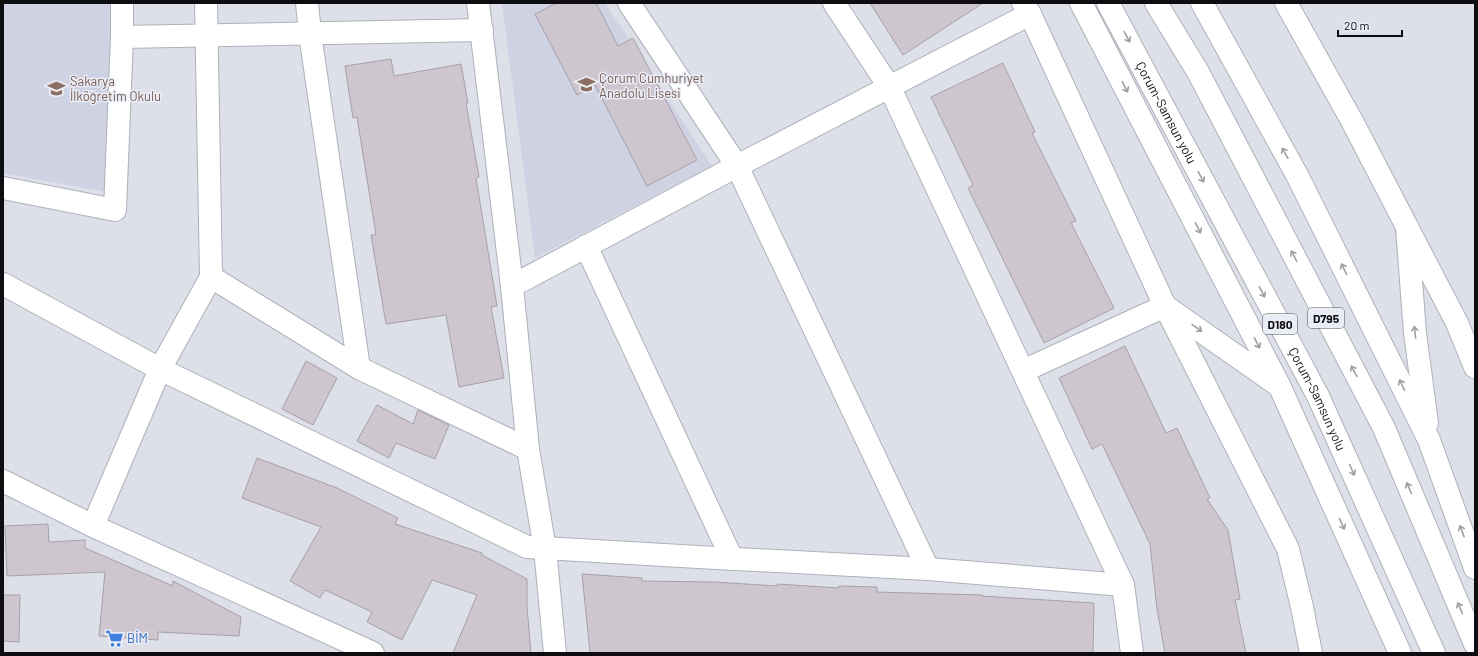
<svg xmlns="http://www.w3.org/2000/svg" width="1478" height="656" font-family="Barlow,sans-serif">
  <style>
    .built { fill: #ced2e3 }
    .building { fill: #cec6ce; stroke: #a8a0a8 }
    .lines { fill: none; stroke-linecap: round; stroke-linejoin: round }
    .minor-casing { stroke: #aeb1ba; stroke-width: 24 }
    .highway-casing { stroke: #aeb1ba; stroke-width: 24 }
    .minor { stroke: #fff; stroke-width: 22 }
    .highway { stroke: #fff; stroke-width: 22 }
    .oneway { stroke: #9f9fa0 }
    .labels { text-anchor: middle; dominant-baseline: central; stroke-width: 3; stroke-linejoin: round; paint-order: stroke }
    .shield { fill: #eaecf6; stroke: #505156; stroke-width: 1 }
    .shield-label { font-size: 12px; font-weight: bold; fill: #0e0e12 }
    .education-label { font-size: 13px; fill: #785e54; stroke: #eaecf6; text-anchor: start }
    .street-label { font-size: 13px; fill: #0e0e12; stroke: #eaecf6 }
    .shop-label { font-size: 13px; fill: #366cbe; stroke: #eaecf6; text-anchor: start }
  </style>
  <rect width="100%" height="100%" fill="#dddfe9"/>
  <g class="built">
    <path d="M 3,3 L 111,3 L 112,193 L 3,173 Z"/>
    <path d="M 502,3 L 605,3 L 712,166 L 535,258 Z"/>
  </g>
  <g class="building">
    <path d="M 557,3 L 596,3 L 618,46 L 633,38 L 697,160 L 647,186 L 595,85 L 577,95 L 535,14 Z"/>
    <path d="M 870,3 L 983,3 L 903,55 Z"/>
    <path d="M 391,59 L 394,76 L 461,64 L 468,103 L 466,103 L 479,177 L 476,178 L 497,306 L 491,307 L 504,378 L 459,387 L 446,315 L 386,324 L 371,235 L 376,235 L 357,117 L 353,118 L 345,66 Z"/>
    <path d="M 1003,63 L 1035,132 L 1032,133 L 1076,221 L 1071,223 L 1114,308 L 1044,343 L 968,188 L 973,185 L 931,97 Z"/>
    <path d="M 1125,346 L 1166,433 L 1177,428 L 1210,498 L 1207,499 L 1228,530 L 1240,599 L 1235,600 L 1246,653 L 1165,653 L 1157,609 L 1150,544 L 1102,444 L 1092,449 L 1059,378 Z"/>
    <path d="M 306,361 L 337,378 L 313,425 L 282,409 Z"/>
    <path d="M 377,405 L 413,424 L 418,410 L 449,425 L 435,459 L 396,443 L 389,458 L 357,441 Z"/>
    <path d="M 257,458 L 337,488 L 398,518 L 395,524 L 482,553 L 482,555 L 527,579 L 527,607 L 531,653 L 453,653 L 477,595 L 432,580 L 402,640 L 367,622 L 372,612 L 325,590 L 320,598 L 290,581 L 321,527 L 242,498 Z"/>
    <path d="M 48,524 L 49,542 L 85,540 L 85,548 L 173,586 L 173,581 L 241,617 L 239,636 L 158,632 L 158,640 L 99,636 L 105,572 L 7,576 L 5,526 Z"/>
    <path d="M 582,574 L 642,578 L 642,581 L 714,582 L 777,586 L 777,584 L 839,588 L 839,586 L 877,587 L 877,592 L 982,595 L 982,596 L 1094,603 L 1093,653 L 590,653 Z"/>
    <path d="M 3,595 L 20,595 L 19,642 L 3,641 Z"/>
  </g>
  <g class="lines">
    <defs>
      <g id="minor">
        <path d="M 307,3 L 310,34 L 359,368"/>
        <path d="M 478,3 L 512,286 L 528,449 L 545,549 L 555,653"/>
        <path d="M 629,3 L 737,166 L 928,569"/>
        <path d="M 834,3 L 890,88 L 1123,585 L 1132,653"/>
        <path d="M 1023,3 L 1030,14 L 1165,306 L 1288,549 L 1302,607 L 1311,653"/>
        <path d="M 1286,3 L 1352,121 L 1457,323 L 1475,367"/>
        <path d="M 122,37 L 482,30"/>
        <path d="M 3,188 L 115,210 L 122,37 L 122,3"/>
        <path d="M 586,246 L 732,559"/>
        <path d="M 211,277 L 359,368 L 528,449"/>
        <path d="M 3,284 L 160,369 L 527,547 L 698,557 L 928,569 L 1123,585"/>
        <path d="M 512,286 L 737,166 L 1030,14"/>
        <path d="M 1023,371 L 1165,306"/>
        <path d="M 3,481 L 93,526 L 373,653"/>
        <path d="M 93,526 L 160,369 L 211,277 L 206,3"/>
      </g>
      <g id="highway">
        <path d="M 1081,3 L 1279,385 L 1400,653"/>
        <path id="s1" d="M 1108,3 L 1318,396 L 1434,653"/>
        <path d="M 1156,3 L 1198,72 L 1384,428 L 1475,644"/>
        <path d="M 1202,3 L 1297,175 L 1429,440 L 1475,568"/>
        <path d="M 1407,228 L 1415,333 L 1427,423"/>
        <path d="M 1165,306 L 1275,383"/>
      </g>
    </defs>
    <use href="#minor" class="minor-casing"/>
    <use href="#highway" class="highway-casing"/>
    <use href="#minor" class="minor"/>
    <use href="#highway" class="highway"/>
  </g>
  <defs><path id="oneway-shaft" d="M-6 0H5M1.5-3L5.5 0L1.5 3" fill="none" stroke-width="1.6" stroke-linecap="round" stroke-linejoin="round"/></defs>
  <g class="oneway">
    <use href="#oneway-shaft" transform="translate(1127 37) rotate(62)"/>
    <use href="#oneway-shaft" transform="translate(1125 87) rotate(63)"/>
    <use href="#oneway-shaft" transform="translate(1285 153) rotate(-119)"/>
    <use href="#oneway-shaft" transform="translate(1201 177) rotate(62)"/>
    <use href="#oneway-shaft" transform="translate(1198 228) rotate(63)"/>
    <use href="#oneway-shaft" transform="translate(1294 256) rotate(-118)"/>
    <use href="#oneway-shaft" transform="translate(1344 269) rotate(-116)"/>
    <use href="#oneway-shaft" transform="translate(1262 292) rotate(62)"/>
    <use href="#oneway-shaft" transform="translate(1197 328) rotate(35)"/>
    <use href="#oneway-shaft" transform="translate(1415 332) rotate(-96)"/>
    <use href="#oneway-shaft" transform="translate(1257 343) rotate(63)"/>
    <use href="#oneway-shaft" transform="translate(1354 371) rotate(-118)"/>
    <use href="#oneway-shaft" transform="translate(1402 385) rotate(-116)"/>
    <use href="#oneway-shaft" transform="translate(1352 470) rotate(66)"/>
    <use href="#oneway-shaft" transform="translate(1409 488) rotate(-113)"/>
    <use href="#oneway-shaft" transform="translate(1342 524) rotate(65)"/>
    <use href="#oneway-shaft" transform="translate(1462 531) rotate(-110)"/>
    <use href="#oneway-shaft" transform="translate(1460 608) rotate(-113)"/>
  </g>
  <defs>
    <symbol id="school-bare" viewBox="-9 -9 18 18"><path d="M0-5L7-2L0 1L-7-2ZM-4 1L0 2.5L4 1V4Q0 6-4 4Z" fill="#8d6e63" stroke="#eaecf6" stroke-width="2.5" paint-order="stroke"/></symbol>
    <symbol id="supermarket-bare" viewBox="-9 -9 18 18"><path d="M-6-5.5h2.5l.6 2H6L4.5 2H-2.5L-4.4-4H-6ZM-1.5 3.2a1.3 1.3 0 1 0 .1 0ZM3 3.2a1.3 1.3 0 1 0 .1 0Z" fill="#3f7fe0" stroke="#eaecf6" stroke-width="2.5" paint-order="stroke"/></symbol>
  </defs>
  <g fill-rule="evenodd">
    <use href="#school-bare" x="574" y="72" width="25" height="25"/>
    <use href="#school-bare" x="44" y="76" width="25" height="25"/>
    <use href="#supermarket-bare" x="102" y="626" width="25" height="25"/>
  </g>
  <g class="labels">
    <g class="shield">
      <rect x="1308" y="308" width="36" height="20" rx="3"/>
      <rect x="1263" y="314" width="34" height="20" rx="3"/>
    </g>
    <g class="shield-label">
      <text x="1326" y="318">D795</text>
      <text x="1280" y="324">D180</text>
    </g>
    <g class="education-label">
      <text x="599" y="78">Çorum Cumhuriyet<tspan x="599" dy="15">Anadolu Lisesi</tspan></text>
      <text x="70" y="81">Sakarya<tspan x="70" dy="15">İlköğretim Okulu</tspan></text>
    </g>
    <g class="street-label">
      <text stroke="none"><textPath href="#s1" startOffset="124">Çorum-Samsun yolu</textPath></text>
      <text stroke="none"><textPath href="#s1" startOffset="448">Çorum-Samsun yolu</textPath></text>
    </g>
    <g class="shop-label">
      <text x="127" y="638">BİM</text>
    </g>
  </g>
  <rect width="1478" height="656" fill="none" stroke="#0e0e12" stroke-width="8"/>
  <path d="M1338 30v6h64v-6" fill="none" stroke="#0e0e12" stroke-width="2"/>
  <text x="1344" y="30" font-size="12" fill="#0e0e12" stroke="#eaecf6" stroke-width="3" paint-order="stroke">20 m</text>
</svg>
